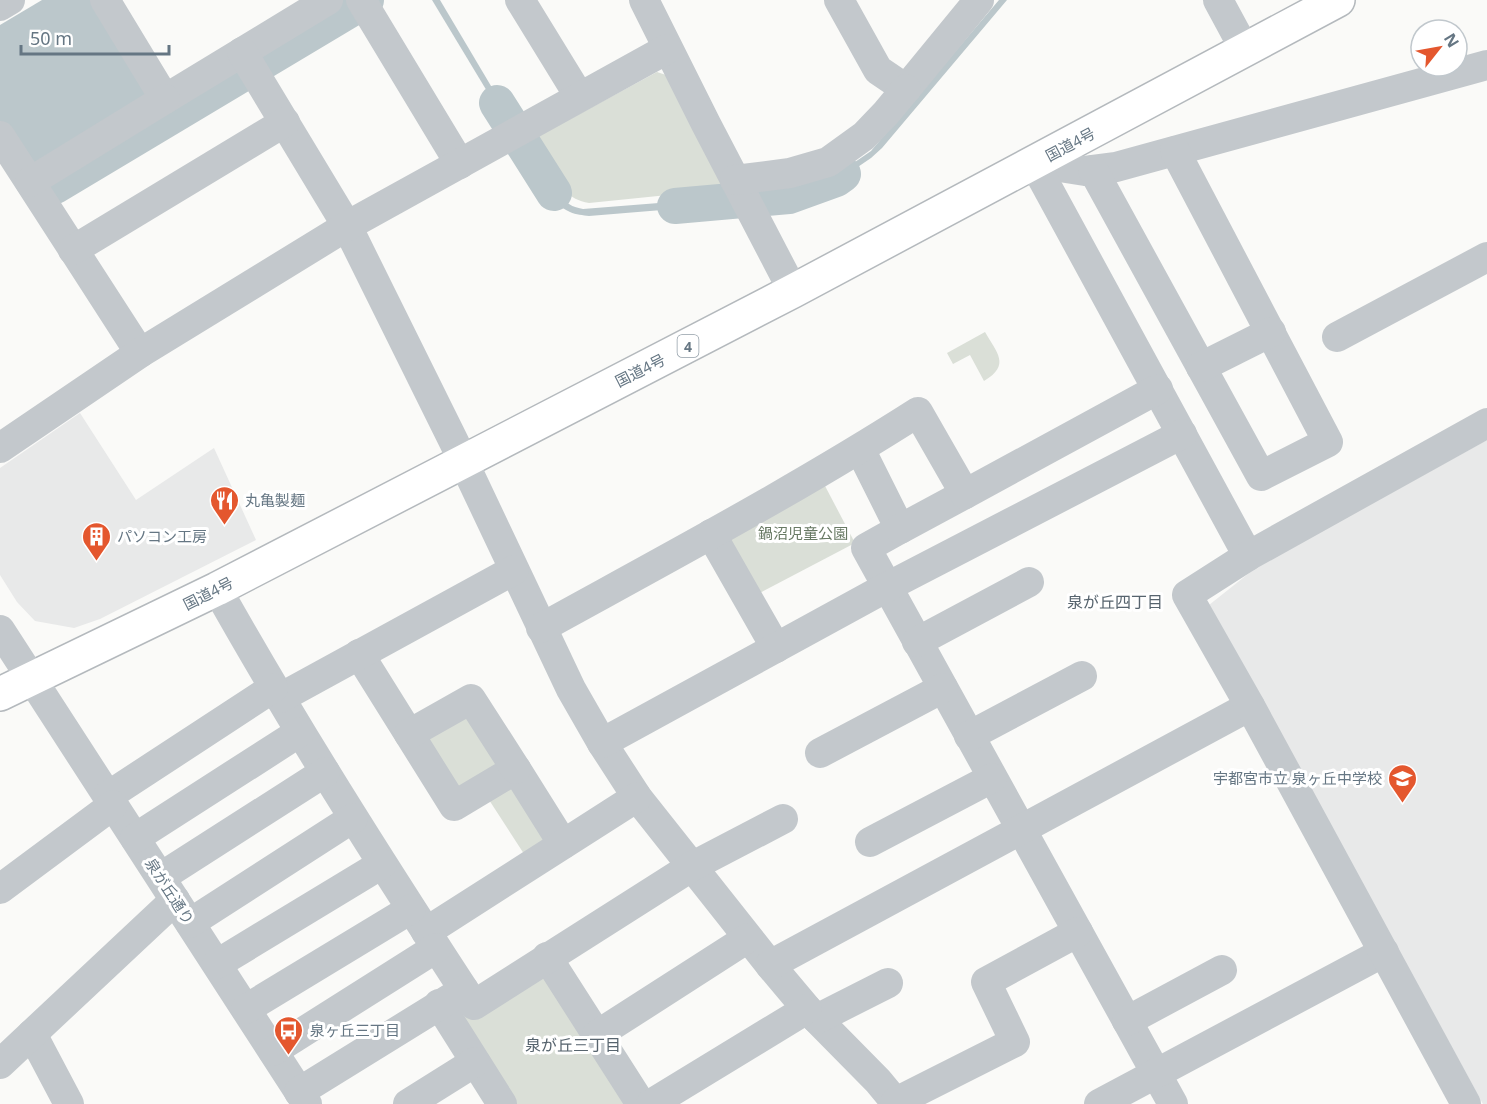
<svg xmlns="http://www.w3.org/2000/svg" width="1487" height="1104" font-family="'Noto Sans','Noto Sans JP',sans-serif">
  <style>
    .built { fill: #e8e9e9 }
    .green { fill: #dadfd7 }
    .water { fill: #bbc7cb }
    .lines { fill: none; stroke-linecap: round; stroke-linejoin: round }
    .river { stroke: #bbc7cb; stroke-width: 36 }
    .highway-casing { stroke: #b4b9bd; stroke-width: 36 }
    .minor { stroke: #c3c8cc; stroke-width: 30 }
    .highway { stroke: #fff; stroke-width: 33 }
    .labels { text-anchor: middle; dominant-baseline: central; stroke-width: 6; stroke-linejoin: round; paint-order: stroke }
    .shield { fill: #fff; stroke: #939fa8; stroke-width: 1.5 }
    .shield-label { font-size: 14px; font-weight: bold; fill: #657683 }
    .street-label { font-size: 15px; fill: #657683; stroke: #fff }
    .poi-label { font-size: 15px; fill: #657683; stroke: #fff; text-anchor: start }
    .park-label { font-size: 15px; fill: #687a64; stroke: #fff }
    .neighbourhood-label { font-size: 16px; fill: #57646e; stroke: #fff }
  </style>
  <rect width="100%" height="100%" fill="#fafaf8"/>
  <g class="built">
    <path d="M 80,413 L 136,500 L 214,448 L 256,540 L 100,619 L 74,628 L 35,621 L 17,602 L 0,575 L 0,468 Z"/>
    <path d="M 1487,440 L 1487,1104 L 1483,1104 L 1209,605 L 1258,566 Z"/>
  </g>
  <g class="green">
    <path d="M 657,72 L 669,76 L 727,189 L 589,203 C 578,201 572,198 564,190 L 535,138 Z"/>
    <path d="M 985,332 C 997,353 1011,365 984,381 L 970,355 L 953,364 L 947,353 Z"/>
    <path d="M 824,484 L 855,543 L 754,596 L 726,538 Z"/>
    <path d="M 469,705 L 553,839 L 526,857 L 480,786 L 456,801 L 416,736 Z"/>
    <path d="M 547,963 L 636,1104 L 508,1104 L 456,1021 Z"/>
  </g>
  <g class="water">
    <path d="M 42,0 L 95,0 L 150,87 L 147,103 L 44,164 L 27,161 L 0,121 L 0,25 Z"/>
    <path d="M 432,0 L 440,0 L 510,118 L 505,121 Z"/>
    <path d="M 999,0 L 1007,0 L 882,148 L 871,158 L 849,173 L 826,184 L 806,192 L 773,197 L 773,191 L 805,186 L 824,179 L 842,171 L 871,151 Z"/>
    <path d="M 228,82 L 230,87 L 58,192 L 55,187 Z"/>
    <path d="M 530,151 C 540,165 555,196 569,204 C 573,207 579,208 583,209 L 722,198 L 723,205 L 589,216 C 583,215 576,215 570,212 C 549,203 537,173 525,154 Z"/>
  </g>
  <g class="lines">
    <g class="river">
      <path d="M 497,103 L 554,193"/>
      <path d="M 55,186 L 366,0"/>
      <path d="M 675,206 L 789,196 L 836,179 L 843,174"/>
    </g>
    <defs>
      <path id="highway" d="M 0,694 L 217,589 L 793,291 L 1338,0"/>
    </defs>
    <use href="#highway" class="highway-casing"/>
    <g class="minor">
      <path d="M 105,0 L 165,99 L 328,0"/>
      <path d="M 361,0 L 460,164"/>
      <path d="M 520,0 L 579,96"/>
      <path d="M 644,0 L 706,124 L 793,291"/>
      <path d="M 839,0 L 878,70 L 906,89 L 979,0"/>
      <path d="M 1218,0 L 1245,50"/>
      <path d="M 0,6 L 10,0"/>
      <path d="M 242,52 L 347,226 L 454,442 L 571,689 L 602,743 L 637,797 L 770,965 L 807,1009 L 878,1081 L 897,1104"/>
      <path d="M 0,136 L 140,353"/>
      <path d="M 1034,163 L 1085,171 L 1116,167 L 1487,65"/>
      <path d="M 1034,163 L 1248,556"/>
      <path d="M 1093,170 L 1261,476 L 1328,442 L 1175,151"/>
      <path d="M 735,180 L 790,173 L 828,162 L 864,136 L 886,113 L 906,89"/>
      <path d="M 30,182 L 165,99"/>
      <path d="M 73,250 L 285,122"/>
      <path d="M 1337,337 L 1487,257"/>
      <path d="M 1201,367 L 1271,332"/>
      <path d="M 0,448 L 140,353 L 347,226 L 667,49"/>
      <path d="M 860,449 L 900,529 L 866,548 L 1173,1104"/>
      <path d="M 900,529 L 965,494"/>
      <path d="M 711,534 L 776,648"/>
      <path d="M 217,589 C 294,726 378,858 464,990"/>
      <path d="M 541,628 C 668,558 796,490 918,412 L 965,494 L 1158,389"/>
      <path d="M 0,630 L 307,1104"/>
      <path d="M 917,642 L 1029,582"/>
      <path d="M 359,654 L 454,806 L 516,769 L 563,844"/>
      <path d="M 280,698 L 514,570"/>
      <path d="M 409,734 L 471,699 L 516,769"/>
      <path d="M 969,736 L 1082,676"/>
      <path d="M 602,743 L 887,587 L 1182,434"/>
      <path d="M 820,753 L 943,688"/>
      <path d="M 108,796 L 273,688"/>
      <path d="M 135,838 L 300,732"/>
      <path d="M 870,842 L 992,778"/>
      <path d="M 161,877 L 325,772"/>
      <path d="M 0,889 L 113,805"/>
      <path d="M 190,923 L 353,818"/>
      <path d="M 426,932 L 637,797"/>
      <path d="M 547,957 L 641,1104"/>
      <path d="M 217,964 L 382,864"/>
      <path d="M 770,965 L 1250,706"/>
      <path d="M 439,1004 L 502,1104"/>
      <path d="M 246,1009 L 411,909"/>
      <path d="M 817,1019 L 888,983"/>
      <path d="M 1127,1021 L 1222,970"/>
      <path d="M 32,1034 L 69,1104"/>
      <path d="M 597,1035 L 748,938"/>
      <path d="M 273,1051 L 436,948"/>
      <path d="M 0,1064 L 175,900"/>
      <path d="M 299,1092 L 464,990 L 474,1005 L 691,867 L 783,819"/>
      <path d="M 896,1102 L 1015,1042 L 986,982 L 1078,932"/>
      <path d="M 408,1104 L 475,1062"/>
      <path d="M 651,1104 L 807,1009"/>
      <path d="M 1099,1104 L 1384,952"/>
      <path d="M 1466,1104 L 1250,706 L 1187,595 L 1248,556 L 1487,423"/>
    </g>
    <use href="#highway" class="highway"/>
  </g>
  <defs>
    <symbol id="restaurant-pin" viewBox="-11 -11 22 30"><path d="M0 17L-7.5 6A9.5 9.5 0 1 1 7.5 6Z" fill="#e4572e" stroke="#fff"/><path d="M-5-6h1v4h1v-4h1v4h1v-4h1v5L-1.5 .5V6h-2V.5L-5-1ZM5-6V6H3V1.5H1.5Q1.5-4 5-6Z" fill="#fff"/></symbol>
    <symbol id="building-pin" viewBox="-11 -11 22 30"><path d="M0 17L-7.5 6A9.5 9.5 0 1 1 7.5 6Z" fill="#e4572e" stroke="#fff"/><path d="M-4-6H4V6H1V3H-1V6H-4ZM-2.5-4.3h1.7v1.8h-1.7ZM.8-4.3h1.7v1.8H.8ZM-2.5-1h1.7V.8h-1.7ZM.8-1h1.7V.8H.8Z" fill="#fff"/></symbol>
    <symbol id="school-pin" viewBox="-11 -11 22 30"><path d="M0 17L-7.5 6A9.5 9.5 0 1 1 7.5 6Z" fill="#e4572e" stroke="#fff"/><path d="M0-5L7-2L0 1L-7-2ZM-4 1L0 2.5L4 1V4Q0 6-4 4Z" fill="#fff"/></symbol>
    <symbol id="bus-pin" viewBox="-11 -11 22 30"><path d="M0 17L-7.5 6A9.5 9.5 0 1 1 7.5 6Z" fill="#e4572e" stroke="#fff"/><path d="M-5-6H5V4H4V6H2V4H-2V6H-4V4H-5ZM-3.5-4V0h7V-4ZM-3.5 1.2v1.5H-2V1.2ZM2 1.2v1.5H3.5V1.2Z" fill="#fff"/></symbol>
  </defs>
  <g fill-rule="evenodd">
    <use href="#restaurant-pin" x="208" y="484" width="33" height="45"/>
    <use href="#building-pin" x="80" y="520" width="33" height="45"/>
    <use href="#school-pin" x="1386" y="762" width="33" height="45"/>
    <use href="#bus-pin" x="272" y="1014" width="33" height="45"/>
  </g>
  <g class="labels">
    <rect class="shield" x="677.5" y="335" width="21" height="22" rx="4.5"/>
    <g class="shield-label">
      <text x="688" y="346">4</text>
    </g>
    <g class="street-label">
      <text transform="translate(1070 144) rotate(-28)">国道4号</text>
      <text transform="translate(640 370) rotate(-27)">国道4号</text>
      <text transform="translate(208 593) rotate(-27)">国道4号</text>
      <text transform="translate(170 891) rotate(57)">泉が丘通り</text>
    </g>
    <g class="poi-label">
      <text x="245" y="500">丸亀製麺</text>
      <text x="117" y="536">パソコン工房</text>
      <text x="1382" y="778" text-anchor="end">宇都宮市立 泉ヶ丘中学校</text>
      <text x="310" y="1030">泉ヶ丘三丁目</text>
    </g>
    <g class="park-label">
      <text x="803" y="533">鍋沼児童公園</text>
    </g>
    <g class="neighbourhood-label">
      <text x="1115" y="602">泉が丘四丁目</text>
      <text x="573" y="1045">泉が丘三丁目</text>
    </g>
  </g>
  <g transform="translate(1439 48) rotate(59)"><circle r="28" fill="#ffffff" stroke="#c1c8cd" stroke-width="1.5"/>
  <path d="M0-4.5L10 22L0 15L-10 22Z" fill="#e4572e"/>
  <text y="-9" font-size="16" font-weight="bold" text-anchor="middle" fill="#657683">N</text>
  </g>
  <path d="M21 45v9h148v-9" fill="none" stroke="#657683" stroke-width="3"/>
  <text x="30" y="45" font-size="18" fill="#657683" stroke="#ffffff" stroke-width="4.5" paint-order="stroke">50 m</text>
</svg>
